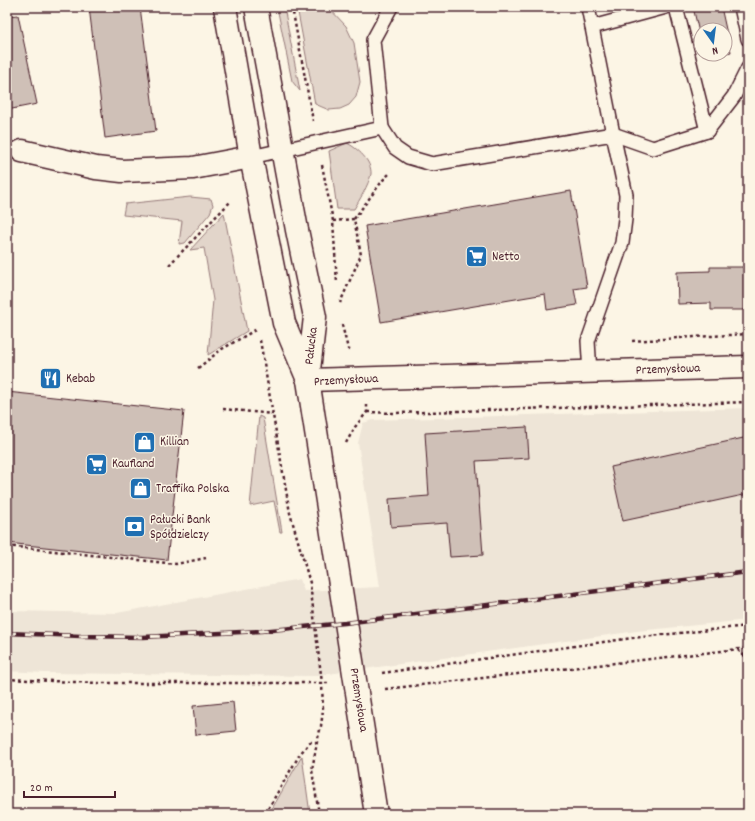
<svg xmlns="http://www.w3.org/2000/svg" width="755" height="821" font-family="Dekko,sans-serif">
  <style>
    .built { fill: #eee5d7 }
    .green { fill: #e2d5ca; stroke: #967a7a }
    .building { fill: #cfc0b7; stroke: #4a1f2b }
    .lines { fill: none; stroke-linecap: round; stroke-linejoin: round }
    .lane-casing { stroke: #4a1f2b; stroke-width: 16 }
    .street-casing { stroke: #4a1f2b; stroke-width: 25 }
    .secondary-casing { stroke: #4a1f2b; stroke-width: 25 }
    .path { stroke: #4a1f2b; stroke-width: 2.5; stroke-dasharray: 3 3; stroke-linecap: butt }
    .lane { stroke: #fcf5e5; stroke-width: 13 }
    .street { stroke: #fcf5e5; stroke-width: 22 }
    .secondary { stroke: #fcf5e5; stroke-width: 22 }
    .rail-casing { stroke: #4a1f2b; stroke-width: 4.5 }
    .rail { stroke: #fcf5e5; stroke-width: 3; stroke-dasharray: 9; stroke-linecap: butt }
    .labels { text-anchor: middle; dominant-baseline: central; stroke-width: 3; stroke-linejoin: round; paint-order: stroke }
    .poi-label { font-size: 13px; fill: #4a1f2b; stroke: #fcf5e5; text-anchor: start }
    .street-label { font-size: 13px; fill: #4a1f2b; stroke: #fcf5e5 }
  </style>
  <rect width="100%" height="100%" fill="#fcf5e5"/>
  <filter id="ink" filterUnits="userSpaceOnUse"><feTurbulence type="fractalNoise" baseFrequency=".025" numOctaves="2"/><feDisplacementMap in="SourceGraphic" scale="8" xChannelSelector="R" yChannelSelector="G"/><feConvolveMatrix kernelMatrix="1 2 1 2 8 2 1 2 1" color-interpolation-filters="sRGB"/></filter>
  <g filter="url(#ink)">
    <path class="built" d="M 748,408 L 748,620 L 637,631 L 314,676 L 45,673 L 7,671 L 7,611 L 117,613 L 300,579 L 304,591 L 380,587 L 358,443 L 363,423 L 373,420 Z"/>
    <g class="green">
      <path d="M 277,7 L 284,7 L 300,91 L 292,81 Z"/>
      <path d="M 297,7 L 328,7 L 346,26 L 354,43 L 360,82 L 356,97 L 349,105 L 340,109 L 329,110 L 315,104 Z"/>
      <path d="M 347,143 C 357,148 372,161 371,174 C 369,184 359,201 354,209 L 337,209 L 329,151 Z"/>
      <path d="M 190,197 L 211,199 L 213,205 L 210,213 L 185,243 L 179,244 L 182,221 L 123,215 L 125,204 Z"/>
      <path d="M 224,213 L 247,331 L 208,355 L 213,300 L 204,248 L 190,250 Z"/>
      <path d="M 259,416 L 263,418 L 282,532 L 280,532 L 274,501 L 250,506 Z"/>
      <path d="M 302,756 L 310,814 L 269,814 Z"/>
    </g>
    <g class="building">
      <path d="M 89,7 L 140,7 L 156,131 L 105,138 Z"/>
      <path d="M 693,7 L 721,7 L 731,52 L 725,53 L 725,30 L 701,30 L 701,41 Z"/>
      <path d="M 18,15 L 37,104 L 7,110 L 7,16 Z"/>
      <path d="M 571,191 L 587,287 L 574,289 L 577,305 L 547,310 L 545,294 L 381,322 L 365,226 Z"/>
      <path d="M 710,267 L 748,267 L 748,310 L 711,310 L 711,303 L 678,304 L 677,272 L 710,271 Z"/>
      <path d="M 7,392 L 184,411 L 167,560 L 7,543 Z"/>
      <path d="M 527,427 L 529,458 L 476,461 L 483,555 L 450,557 L 447,523 L 391,527 L 389,499 L 429,496 L 425,433 Z"/>
      <path d="M 748,437 L 748,494 L 623,521 L 611,467 Z"/>
      <path d="M 233,702 L 236,731 L 196,735 L 193,706 Z"/>
    </g>
    <g class="lines">
      <defs>
        <g id="lane">
          <path d="M 676,7 L 707,131"/>
          <path d="M 741,7 L 748,39"/>
          <path d="M 592,27 L 666,7"/>
          <path d="M 382,128 L 395,148 L 408,157 L 432,164 L 613,134 L 588,7"/>
          <path d="M 613,134 L 653,148 L 707,131 L 734,96 L 748,68"/>
          <path d="M 7,148 L 22,151"/>
          <path d="M 251,157 L 382,128 L 373,40 L 391,7"/>
          <path d="M 590,373 L 588,341 L 622,243 L 625,219 L 626,195 L 613,134"/>
        </g>
        <g id="street">
          <path d="M 22,151 L 96,168 L 122,171 L 193,168 L 251,157"/>
          <path d="M 308,380 L 748,367"/>
        </g>
        <g id="secondary">
          <path d="M 225,7 L 251,157 L 284,323 L 308,380 L 376,814"/>
          <path d="M 256,7 L 297,230 L 315,317 L 308,379"/>
        </g>
      </defs>
      <use href="#lane" class="lane-casing"/>
      <use href="#street" class="street-casing"/>
      <use href="#secondary" class="secondary-casing"/>
      <g class="path">
        <path d="M 292,7 L 313,121"/>
        <path d="M 322,165 L 333,221 L 337,283"/>
        <path d="M 354,219 L 383,180 L 391,172"/>
        <path d="M 333,221 L 354,219 L 361,255 L 340,303"/>
        <path d="M 169,265 L 231,201"/>
        <path d="M 342,325 L 348,349 L 352,351"/>
        <path d="M 260,340 L 290,513 L 310,583 L 322,683 L 323,710 L 321,726 L 317,742 L 312,770 L 319,814"/>
        <path d="M 632,341 L 694,337 L 748,334"/>
        <path d="M 198,368 L 222,349 L 257,329"/>
        <path d="M 223,409 L 273,414"/>
        <path d="M 367,412 L 394,413 L 748,402"/>
        <path d="M 346,443 L 355,427 L 367,412 L 367,405"/>
        <path d="M 7,546 L 176,564 L 206,558"/>
        <path d="M 738,650 L 748,659"/>
        <path d="M 382,673 L 632,638 L 748,626"/>
        <path d="M 7,679 L 97,683 L 328,683"/>
        <path d="M 385,689 L 748,648"/>
        <path d="M 265,814 L 300,754 L 310,742 L 317,742"/>
      </g>
      <use href="#lane" class="lane"/>
      <use href="#street" class="street"/>
      <use href="#secondary" class="secondary"/>
      <defs>
        <path id="rail" d="M 7,633 L 81,636 L 143,637 L 261,631 L 345,623 L 748,572"/>
      </defs>
      <use href="#rail" class="rail-casing"/>
      <use href="#rail" class="rail"/>
    </g>
  </g>
  <defs>
    <symbol id="supermarket-square" viewBox="-11 -11 22 22"><rect x="-9" y="-9" width="18" height="18" rx="4" fill="#1f6fb2" stroke="#fcf5e5"/><path d="M-6-5.5h2.5l.6 2H6L4.5 2H-2.5L-4.4-4H-6ZM-1.5 3.2a1.3 1.3 0 1 0 .1 0ZM3 3.2a1.3 1.3 0 1 0 .1 0Z" fill="#fff"/></symbol>
    <symbol id="restaurant-square" viewBox="-11 -11 22 22"><rect x="-9" y="-9" width="18" height="18" rx="4" fill="#1f6fb2" stroke="#fcf5e5"/><path d="M-5-6h1v4h1v-4h1v4h1v-4h1v5L-1.5 .5V6h-2V.5L-5-1ZM5-6V6H3V1.5H1.5Q1.5-4 5-6Z" fill="#fff"/></symbol>
    <symbol id="shop-square" viewBox="-11 -11 22 22"><rect x="-9" y="-9" width="18" height="18" rx="4" fill="#1f6fb2" stroke="#fcf5e5"/><path d="M-5-2.5h2.3a2.7 3.5 0 0 1 5.4 0H5L5.5 6h-11ZM-1.5-2.5h3a1.5 2.3 0 0 0-3 0Z" fill="#fff"/></symbol>
    <symbol id="bank-square" viewBox="-11 -11 22 22"><rect x="-9" y="-9" width="18" height="18" rx="4" fill="#1f6fb2" stroke="#fcf5e5"/><path d="M-6-4H6V4H-6ZM0-2.3a2.3 2.3 0 1 0 0 4.6a2.3 2.3 0 1 0 0-4.6Z" fill="#fff"/></symbol>
  </defs>
  <g fill-rule="evenodd">
    <use href="#supermarket-square" x="464" y="244" width="25" height="25"/>
    <use href="#restaurant-square" x="38" y="366" width="25" height="25"/>
    <use href="#shop-square" x="132" y="430" width="25" height="25"/>
    <use href="#supermarket-square" x="84" y="452" width="25" height="25"/>
    <use href="#shop-square" x="128" y="476" width="25" height="25"/>
    <use href="#bank-square" x="122" y="514" width="25" height="25"/>
  </g>
  <g class="labels">
    <g class="poi-label">
      <text x="492" y="257">Netto</text>
      <text x="66" y="379">Kebab</text>
      <text x="160" y="442">Killian</text>
      <text x="112" y="464">Kaufland</text>
      <text x="156" y="489">Traffika Polska</text>
      <text x="150" y="520">Pałucki Bank<tspan x="150" dy="15">Spółdzielczy</tspan></text>
    </g>
    <g class="street-label">
      <text transform="translate(312 346) rotate(-83)">Pałucka</text>
      <text transform="translate(668 370) rotate(-2)">Przemysłowa</text>
      <text transform="translate(346 381) rotate(-3)">Przemysłowa</text>
      <text transform="translate(358 700) rotate(81)">Przemysłowa</text>
    </g>
  </g>
  <rect width="755" height="821" fill="none" stroke="#fcf5e5" stroke-width="24"/>
  <rect x="12" y="12" width="731" height="797" fill="none" stroke="#4a1f2b" stroke-width="1.5" filter="url(#ink)"/>
  <g transform="translate(713 42) rotate(166)"><circle r="19" fill="#fcf5e5" stroke="#b59f9b"/>
  <path d="M0-3L7 15L0 10L-7 15Z" fill="#1f6fb2"/>
  <text y="-6" font-size="11" font-weight="bold" text-anchor="middle" fill="#4a1f2b">N</text>
  </g>
  <path d="M24 791v6h91v-6" fill="none" stroke="#4a1f2b" stroke-width="2"/>
  <text x="30" y="791" font-size="12" fill="#4a1f2b" stroke="#fcf5e5" stroke-width="3" paint-order="stroke">20 m</text>
</svg>
